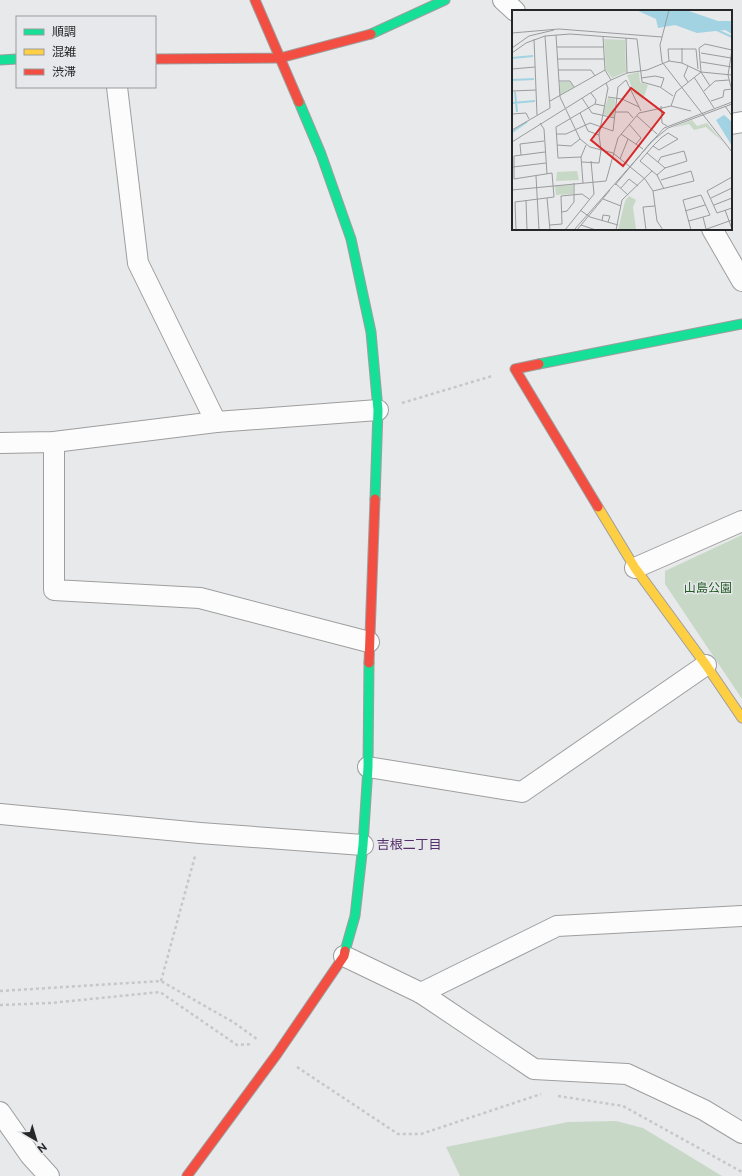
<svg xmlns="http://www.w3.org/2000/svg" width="742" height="1176" font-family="Raleway,'Noto Sans JP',sans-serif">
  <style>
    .green { fill: #c8d8c7 }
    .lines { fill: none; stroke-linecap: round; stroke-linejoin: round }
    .street-casing { stroke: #9e9e9f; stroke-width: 22 }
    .fast-casing { stroke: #9e9e9f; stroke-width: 11 }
    .slow-casing { stroke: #9e9e9f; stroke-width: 11 }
    .jam-casing { stroke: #9e9e9f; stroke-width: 11 }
    .path { stroke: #c7c7c7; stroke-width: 2.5; stroke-dasharray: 3 3; stroke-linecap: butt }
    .street { stroke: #fcfcfc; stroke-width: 20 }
    .fast { stroke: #16e098; stroke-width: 9 }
    .slow { stroke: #ffcf43; stroke-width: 9 }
    .jam { stroke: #f24e42; stroke-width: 9 }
    .labels { text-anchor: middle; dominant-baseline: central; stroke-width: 3; stroke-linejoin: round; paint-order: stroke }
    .park-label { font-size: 12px; fill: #215b21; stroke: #e7e8eb }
    .neighbourhood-label { font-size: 13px; fill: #543069; stroke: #e7e8eb }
    .inset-river { fill: none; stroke: #a1d3e3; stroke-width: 2 }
    .inset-road { fill: none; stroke: #9a9b9c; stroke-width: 1 }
    .view { fill: #d62828; fill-opacity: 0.15; stroke: #d62828; stroke-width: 2 }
    .inset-edge { fill: none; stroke: #262728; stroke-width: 2 }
  </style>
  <rect width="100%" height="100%" fill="#e8e9ea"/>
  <g class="green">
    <path d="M 742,535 L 742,699 L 665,584 L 665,571 Z"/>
    <path d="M 616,1121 L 643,1128 L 722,1176 L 460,1176 L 446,1147 L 568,1122 Z"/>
  </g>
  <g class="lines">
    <defs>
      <g id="street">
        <path d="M 503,0 L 515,11"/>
        <path d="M 117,87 L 138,263 L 216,422"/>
        <path d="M 731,124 L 742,122"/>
        <path d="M 712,229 L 742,281"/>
        <path d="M 54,442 L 54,590 L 200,598 L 369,642"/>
        <path d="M 0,443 L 54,442 L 216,422 L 378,410"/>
        <path d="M 635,568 L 742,521"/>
        <path d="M 368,767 L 522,792 L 706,665"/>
        <path d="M 0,814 L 200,833 L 363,845"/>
        <path d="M 344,956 L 421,993 L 534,1069 L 627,1074 L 704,1110 L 742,1133"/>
        <path d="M 421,993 L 557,926 L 742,916"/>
        <path d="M 0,1112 L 30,1155 L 49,1176"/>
      </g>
      <g id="fast">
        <path d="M 371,34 L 445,0"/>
        <path d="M 0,60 L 17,59"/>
        <path d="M 299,102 L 321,154 L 351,239 L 371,332 L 378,410 L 375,499"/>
        <path d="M 539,364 L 742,324"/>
        <path d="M 345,951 L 355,916 L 363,845 L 368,767 L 369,663"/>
      </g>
      <path id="slow" d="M 598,507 L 635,568 L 706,665 L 742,718"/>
      <g id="jam">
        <path d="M 255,0 L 299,102"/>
        <path d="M 155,59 L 280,58 L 371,34"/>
        <path d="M 539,364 L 515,369 L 598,507"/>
        <path d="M 369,663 L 375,499"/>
        <path d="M 187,1176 L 277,1054 L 344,956 L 345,951"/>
      </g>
    </defs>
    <use href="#street" class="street-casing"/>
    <use href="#fast" class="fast-casing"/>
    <use href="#slow" class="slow-casing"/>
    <use href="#jam" class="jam-casing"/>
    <g class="path">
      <path d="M 402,403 L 492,376"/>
      <path d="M 161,981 L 195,856"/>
      <path d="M 0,991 L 161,981 L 233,1022 L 257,1039"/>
      <path d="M 0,1005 L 51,1003 L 160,992 L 237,1045 L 253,1044"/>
      <path d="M 297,1067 L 398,1134 L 421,1134 L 541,1094"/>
      <path d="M 558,1096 L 623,1106 L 742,1172"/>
    </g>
    <use href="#street" class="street"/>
    <use href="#fast" class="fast"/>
    <use href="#slow" class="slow"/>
    <use href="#jam" class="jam"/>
  </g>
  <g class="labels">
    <g class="park-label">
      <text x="708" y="588">山島公園</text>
    </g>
    <g class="neighbourhood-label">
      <text x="409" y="844">吉根二丁目</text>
    </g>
  </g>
  <g transform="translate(512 10)">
    <rect width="220" height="220" fill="#e8e9ea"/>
    <path d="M 92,29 L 113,30 L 114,62 L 100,68 L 94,60 ZM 127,62 L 128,72 L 136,75 L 131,89 L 122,83 L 115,65 ZM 48,72 L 58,72 L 62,77 L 48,85 ZM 96,88 L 103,89 L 102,107 L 91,104 ZM 180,110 L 185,116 L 195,113 L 211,132 L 194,117 L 182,120 L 177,114 L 160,118 ZM 65,161 L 67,170 L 44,171 L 45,162 ZM 61,175 L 61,184 L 44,185 L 43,176 ZM 117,186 L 124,190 L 121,197 L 124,219 L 106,220 L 113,191 Z" fill="#c8d8c7"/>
    <path d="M 124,0 L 174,0 L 206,11 L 220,11 L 220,24 L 213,20 L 185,23 L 163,15 L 146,18 L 144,9 ZM 212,105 L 220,112 L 220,136 L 204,110 Z" fill="#a1d3e3"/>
    <path class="inset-river" d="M 205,20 L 220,27M 0,48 L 21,46M 0,70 L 22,69M 3,82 L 5,102M 0,93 L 23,91M 0,122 L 15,112"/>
    <path class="inset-road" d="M 157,0 L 148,35 L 150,52 L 220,142M 0,23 L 47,19 L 150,27M 44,25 L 48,87 L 68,129 L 78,137 L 101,143 L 133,169 L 141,181 L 145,211 L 151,220M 91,27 L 93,60 L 99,70M 114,28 L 115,63M 22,29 L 25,105M 45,37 L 92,37M 0,38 L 17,26 L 42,20M 220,40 L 216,65 L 220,81M 0,43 L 14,33 L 33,26 L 58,24 L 125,29 L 130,72 L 148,77 L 161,86M 189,43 L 219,48M 46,49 L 92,49M 157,51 L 156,39 L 184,39 L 186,59M 189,52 L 220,57M 170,53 L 170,38M 176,56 L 172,66 L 176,72M 0,59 L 23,57M 46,60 L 79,60 L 83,66M 189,62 L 187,38 L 193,34 L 220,40M 182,67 L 202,98M 129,68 L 143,66 L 152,68 L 149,77M 47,71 L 58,71 L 62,77M 0,81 L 24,80M 192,81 L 203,71 L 217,70M 79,83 L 84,90 L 83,94M 96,87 L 110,89 L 127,97M 70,88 L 80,103 L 103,108M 38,91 L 93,60M 199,91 L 211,87 L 212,80 L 220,79M 149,96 L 150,113 L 155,116M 159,96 L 164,82 L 189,62 L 220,65M 213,96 L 220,106M 103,102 L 116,102 L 121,108M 68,103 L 76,121 L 87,125M 0,104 L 14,103 L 17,109M 125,106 L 145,124M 28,113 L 32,119 L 35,164M 117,114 L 129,128 L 124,134M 0,120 L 38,98 L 33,26M 44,124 L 54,124 L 78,113 L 101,121 L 106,77 L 114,70 L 129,101M 109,124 L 131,139M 0,132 L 99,70 L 115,63 L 135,60 L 157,51 L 170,53 L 189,62 L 198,76M 45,135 L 59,136 L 68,129M 141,136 L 147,140 L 166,129 L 156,123 L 149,128 L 141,136 L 128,151 L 145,165 L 152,179M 135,143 L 153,158M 9,145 L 8,134 L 32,131M 69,147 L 46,148 L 44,117 L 83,94 L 93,96M 108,149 L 116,129M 70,152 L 87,153 L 89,140 L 87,125 L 96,78 L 94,73M 1,157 L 34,153M 145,165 L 153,158 L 175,151 L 172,141 L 149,147 L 146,152M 24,166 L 27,220M 220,167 L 195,181 L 205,203 L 220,198M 71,173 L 69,147 L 74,135M 104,174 L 116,185M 103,175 L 139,132 L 156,118 L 220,94M 109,178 L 117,169 L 126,176M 0,180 L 94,171 L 106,128 L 127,103 L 159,96 L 179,101M 141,181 L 182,171 L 179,161 L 149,170M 35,188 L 38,220M 199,188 L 220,178M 91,189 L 109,196M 14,190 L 15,220M 202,195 L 220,188M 68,200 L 78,207 L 106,215M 213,200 L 220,219M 173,201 L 193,195M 50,202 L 55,201 L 62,192 L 62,173M 191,207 L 194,219M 90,211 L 91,205 L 98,206 L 96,212M 177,211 L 198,205 L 189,185 L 171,190 L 179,220M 38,215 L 50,214 L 49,186 L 70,184 L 77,189M 69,215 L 84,220M 4,220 L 3,192 L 42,187 L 40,163 L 2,169 L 2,146 L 33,142M 53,220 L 82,184 L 79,151M 62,220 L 152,118 L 220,92M 65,220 L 98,180M 104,220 L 110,190 L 140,161M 134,220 L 131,197 L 143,196M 192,220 L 220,210"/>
    <path class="view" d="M 119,78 L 152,103 L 111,156 L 79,130 Z"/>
    <rect width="220" height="220" class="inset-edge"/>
  </g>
  <rect x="16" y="16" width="140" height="72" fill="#e7e8eb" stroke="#9a9b9d"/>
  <rect x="24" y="29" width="20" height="6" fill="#16e098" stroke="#9a9b9d"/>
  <text x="52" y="36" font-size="12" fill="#262728">順調</text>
  <rect x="24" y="49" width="20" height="6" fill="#ffcf43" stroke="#9a9b9d"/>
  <text x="52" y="56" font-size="12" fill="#262728">混雑</text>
  <rect x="24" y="69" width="20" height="6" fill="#f24e42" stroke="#9a9b9d"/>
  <text x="52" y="76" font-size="12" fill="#262728">渋滞</text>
  <g transform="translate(36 1140) rotate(142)" stroke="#e7e8eb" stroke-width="3" paint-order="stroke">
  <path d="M0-3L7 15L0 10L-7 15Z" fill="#262728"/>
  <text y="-6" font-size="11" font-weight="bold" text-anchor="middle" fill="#262728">N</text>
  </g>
</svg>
